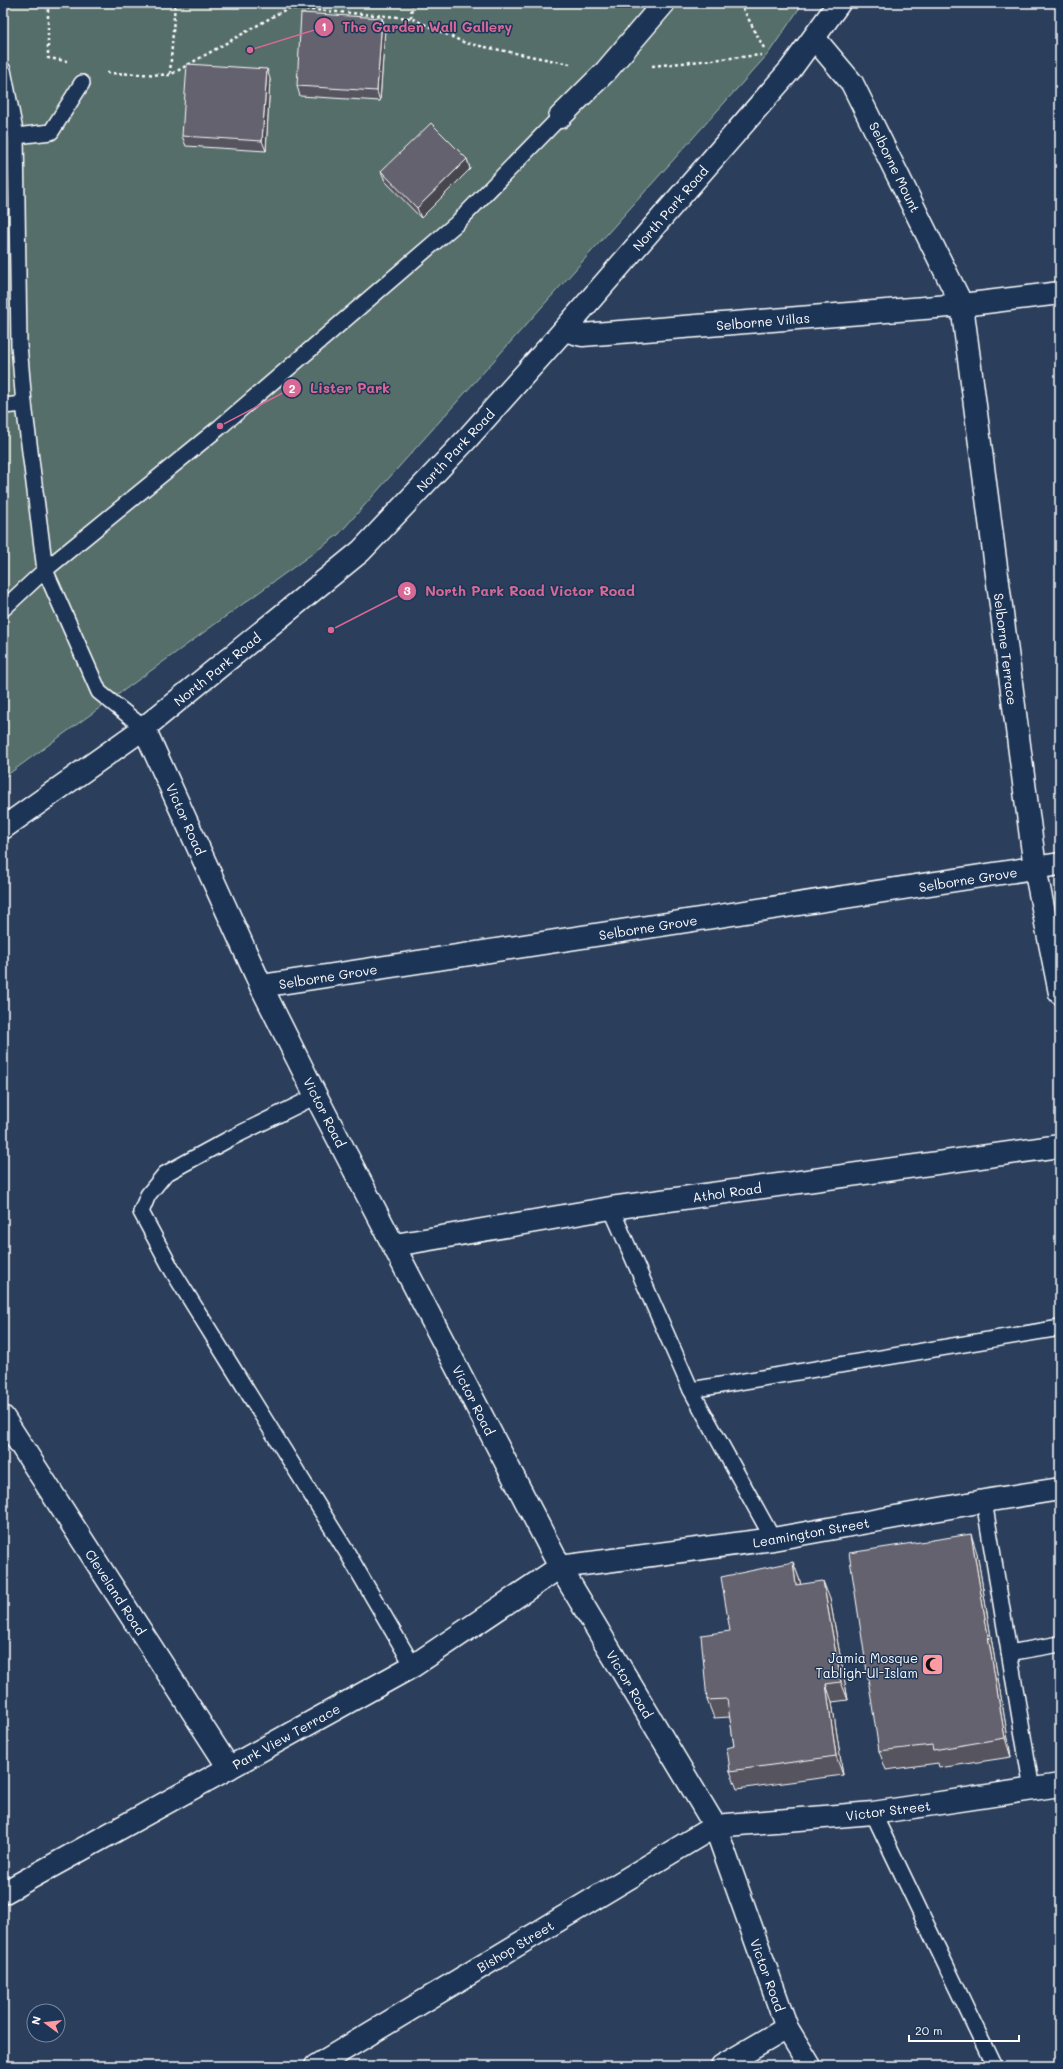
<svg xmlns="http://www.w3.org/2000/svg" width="1063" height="2069" font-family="Mali,sans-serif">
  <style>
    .green { fill: #566e6b; stroke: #aab6b5 }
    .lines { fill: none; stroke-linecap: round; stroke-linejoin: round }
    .lane-casing { stroke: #fff; stroke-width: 18 }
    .street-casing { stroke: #fff; stroke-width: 25 }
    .path { stroke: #fff; stroke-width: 2.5; stroke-dasharray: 3 3; stroke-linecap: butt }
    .lane { stroke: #1d3557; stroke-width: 15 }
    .street { stroke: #1d3557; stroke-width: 22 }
    .wall { fill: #56545f; stroke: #fff }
    .shaded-wall { fill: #46454d; stroke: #fff }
    .building { fill: #64626e; stroke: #fff }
    .labels { text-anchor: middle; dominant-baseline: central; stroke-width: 3; stroke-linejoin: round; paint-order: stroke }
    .street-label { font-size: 13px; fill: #fff; stroke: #1d3557 }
    .poi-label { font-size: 13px; fill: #fff; stroke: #1d3557; text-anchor: end }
    .leader { fill: none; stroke: #d76994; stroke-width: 1.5 }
    .callout-dot { fill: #d76994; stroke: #1d3557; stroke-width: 1.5 }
    .mark-label { font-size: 12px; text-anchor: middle; font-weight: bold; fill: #fff }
    .callout-label { font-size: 14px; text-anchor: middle; font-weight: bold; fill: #d76994; stroke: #1d3557; stroke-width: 3; stroke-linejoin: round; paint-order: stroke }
  </style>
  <rect width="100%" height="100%" fill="#2b3e5c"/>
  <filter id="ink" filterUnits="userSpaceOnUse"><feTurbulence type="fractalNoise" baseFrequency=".025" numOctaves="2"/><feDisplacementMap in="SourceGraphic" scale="8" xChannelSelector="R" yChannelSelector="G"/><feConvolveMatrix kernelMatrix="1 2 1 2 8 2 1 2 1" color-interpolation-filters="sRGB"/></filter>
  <g filter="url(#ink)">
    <path class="green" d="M 3,3 L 803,3 L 768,54 L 338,535 L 3,778 Z"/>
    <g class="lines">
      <defs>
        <g id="lane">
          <path d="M 3,70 L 16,136 L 19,345 L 24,404 L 45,570 L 99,692 L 144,728"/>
          <path d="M 16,136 L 51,132 L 82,83"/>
          <path d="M 3,406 L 24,404"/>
          <path d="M 3,609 L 45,570 L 220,427 L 456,224 L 560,117"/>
          <path d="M 316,1096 L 229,1139 L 165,1174 L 148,1195 L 141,1212 L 172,1270 L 348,1554 L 413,1666"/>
          <path d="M 611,1208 L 691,1390"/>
          <path d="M 984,1501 L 1032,1790"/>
          <path d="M 773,1539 L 691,1390 L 1060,1328"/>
          <path d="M 1009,1653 L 1060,1644"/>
          <path d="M 873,1813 L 994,2066"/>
        </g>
        <g id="street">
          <path d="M 815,39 L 852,83 L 962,305 L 1035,868 L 1060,993"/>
          <path d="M 560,117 L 606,71 L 664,3"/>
          <path d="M 564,330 L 582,335 L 962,305 L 1060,293"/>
          <path d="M 144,728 L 261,986 L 316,1096 L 560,1567 L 715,1826 L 787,2028 L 810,2066"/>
          <path d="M 3,828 L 144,728 L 361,551 L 466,440 L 564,330 L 790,70 L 839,3"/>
          <path d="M 261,986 L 1060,864"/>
          <path d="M 395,1245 L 611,1208 L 1060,1146"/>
          <path d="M 3,1417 L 229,1768"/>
          <path d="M 3,1893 L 413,1666 L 560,1567 L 773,1539 L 984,1501 L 1060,1489"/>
          <path d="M 316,2066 L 715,1826 L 873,1813 L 1060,1785"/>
          <path d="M 722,2066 L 787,2028"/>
        </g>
      </defs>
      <use href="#lane" class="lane-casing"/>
      <use href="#street" class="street-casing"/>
      <g class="path">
        <path d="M 48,3 L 48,58 L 67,61"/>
        <path d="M 740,3 L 765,50"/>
        <path d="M 302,9 L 302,3"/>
        <path d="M 411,18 L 412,3"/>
        <path d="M 652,66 L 761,55"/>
        <path d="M 107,73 L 170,75 L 288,8 L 411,18 L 465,43 L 570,64"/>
        <path d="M 170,74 L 175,3"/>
      </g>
      <use href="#lane" class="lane"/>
      <use href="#street" class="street"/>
    </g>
    <g class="wall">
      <path d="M 382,18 L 385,28 L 380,101 L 300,96 L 297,86 Z"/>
      <path d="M 270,79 L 266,151 L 186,146 L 182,136 Z"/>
      <path d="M 467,159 L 470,169 L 421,218 L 385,181 L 381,171 Z"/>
      <path d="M 977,1553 L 1011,1757 L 939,1768 L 938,1763 L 886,1770 L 879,1751 Z"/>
      <path d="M 793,1562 L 800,1581 L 800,1584 L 830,1599 L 848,1700 L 832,1702 L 843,1775 L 737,1789 L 730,1771 L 734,1746 L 730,1717 L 714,1718 L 707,1700 L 730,1631 Z"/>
    </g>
    <g class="shaded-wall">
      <path d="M 382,18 L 385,28 L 380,101 L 377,91 Z"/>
      <path d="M 267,69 L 270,79 L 266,151 L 262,141 Z"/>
      <path d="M 467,159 L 470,169 L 421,218 L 417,208 Z"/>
      <path d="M 971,1534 L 977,1553 L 1011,1757 L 1005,1738 Z"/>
      <path d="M 793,1562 L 800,1581 L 803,1603 L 796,1585 Z"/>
      <path d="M 823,1581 L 830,1599 L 848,1700 L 841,1682 Z"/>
      <path d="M 826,1684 L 832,1702 L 843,1775 L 836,1756 Z"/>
    </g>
    <g class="building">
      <path d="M 301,13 L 382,18 L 377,91 L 297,86 Z"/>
      <path d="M 187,64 L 267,69 L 262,141 L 182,136 Z"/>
      <path d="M 431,123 L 467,159 L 417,208 L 381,171 Z"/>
      <path d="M 971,1534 L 1005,1738 L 933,1750 L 932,1745 L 879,1751 L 849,1553 Z"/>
      <path d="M 793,1562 L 796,1585 L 823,1581 L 841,1682 L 826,1684 L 836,1756 L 730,1771 L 727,1748 L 734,1746 L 727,1699 L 707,1700 L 701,1635 L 730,1631 L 721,1577 Z"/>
    </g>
  </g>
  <defs>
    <symbol id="mosque-square" viewBox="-11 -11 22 22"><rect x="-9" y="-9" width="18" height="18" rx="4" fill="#ff9aa2" stroke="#1d3557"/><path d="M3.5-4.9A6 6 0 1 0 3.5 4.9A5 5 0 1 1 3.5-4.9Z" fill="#111"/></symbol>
  </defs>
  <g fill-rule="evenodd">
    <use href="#mosque-square" x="920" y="1652" width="25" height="25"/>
  </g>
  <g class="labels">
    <g class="street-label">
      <text transform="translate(895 167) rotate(64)">Selborne Mount</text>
      <text transform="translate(670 208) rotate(-49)">North Park Road</text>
      <text transform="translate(763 321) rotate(-5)">Selborne Villas</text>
      <text transform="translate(455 450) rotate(-47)">North Park Road</text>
      <text transform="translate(1006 649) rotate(83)">Selborne Terrace</text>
      <text transform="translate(217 669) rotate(-39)">North Park Road</text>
      <text transform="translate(186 819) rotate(66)">Victor Road</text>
      <text transform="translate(968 879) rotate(-9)">Selborne Grove</text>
      <text transform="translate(648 927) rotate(-9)">Selborne Grove</text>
      <text transform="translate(328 976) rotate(-9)">Selborne Grove</text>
      <text transform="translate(325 1112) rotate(63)">Victor Road</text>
      <text transform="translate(727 1192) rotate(-8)">Athol Road</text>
      <text transform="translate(474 1400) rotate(63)">Victor Road</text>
      <text transform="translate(811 1532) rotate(-10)">Leamington Street</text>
      <text transform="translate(116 1592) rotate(57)">Cleveland Road</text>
      <text transform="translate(630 1684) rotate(59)">Victor Road</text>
      <text transform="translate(286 1736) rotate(-29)">Park View Terrace</text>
      <text transform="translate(888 1810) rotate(-7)">Victor Street</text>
      <text transform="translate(515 1946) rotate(-31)">Bishop Street</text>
      <text transform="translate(768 1975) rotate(70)">Victor Road</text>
    </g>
    <g class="poi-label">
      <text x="918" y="1657">Jamia Mosque<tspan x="918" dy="15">Tabligh-Ul-Islam</tspan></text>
    </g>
  </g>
  <path class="leader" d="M250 50L324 27M220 426L292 388M331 630L407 591"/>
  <g class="callout-dot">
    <circle cx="250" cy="50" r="4"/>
    <circle cx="220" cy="426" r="4"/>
    <circle cx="331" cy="630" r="4"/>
    <circle cx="324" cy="27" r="10"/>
    <circle cx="292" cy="388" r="10"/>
    <circle cx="407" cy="591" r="10"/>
  </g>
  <g class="mark-label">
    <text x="324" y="31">1</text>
    <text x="292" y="393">2</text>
    <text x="407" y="595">3</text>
  </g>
  <g class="callout-label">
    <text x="427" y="32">The Garden Wall Gallery</text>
    <text x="350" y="393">Lister Park</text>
    <text x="530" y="596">North Park Road Victor Road</text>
  </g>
  <rect width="1063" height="2069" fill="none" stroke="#1d3557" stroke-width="16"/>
  <rect x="8" y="8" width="1047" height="2053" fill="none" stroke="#fff" stroke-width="1.5" filter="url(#ink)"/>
  <g transform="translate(46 2023) rotate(285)"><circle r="19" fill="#1d3557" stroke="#77869a"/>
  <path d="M0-3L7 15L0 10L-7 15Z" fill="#ff9aa2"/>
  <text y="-6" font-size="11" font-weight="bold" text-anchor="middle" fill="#ffffff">N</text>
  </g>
  <path d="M909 2035v6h110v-6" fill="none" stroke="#ffffff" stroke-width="2"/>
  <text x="915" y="2035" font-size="12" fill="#ffffff" stroke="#1d3557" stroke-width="3" paint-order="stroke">20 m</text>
</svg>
